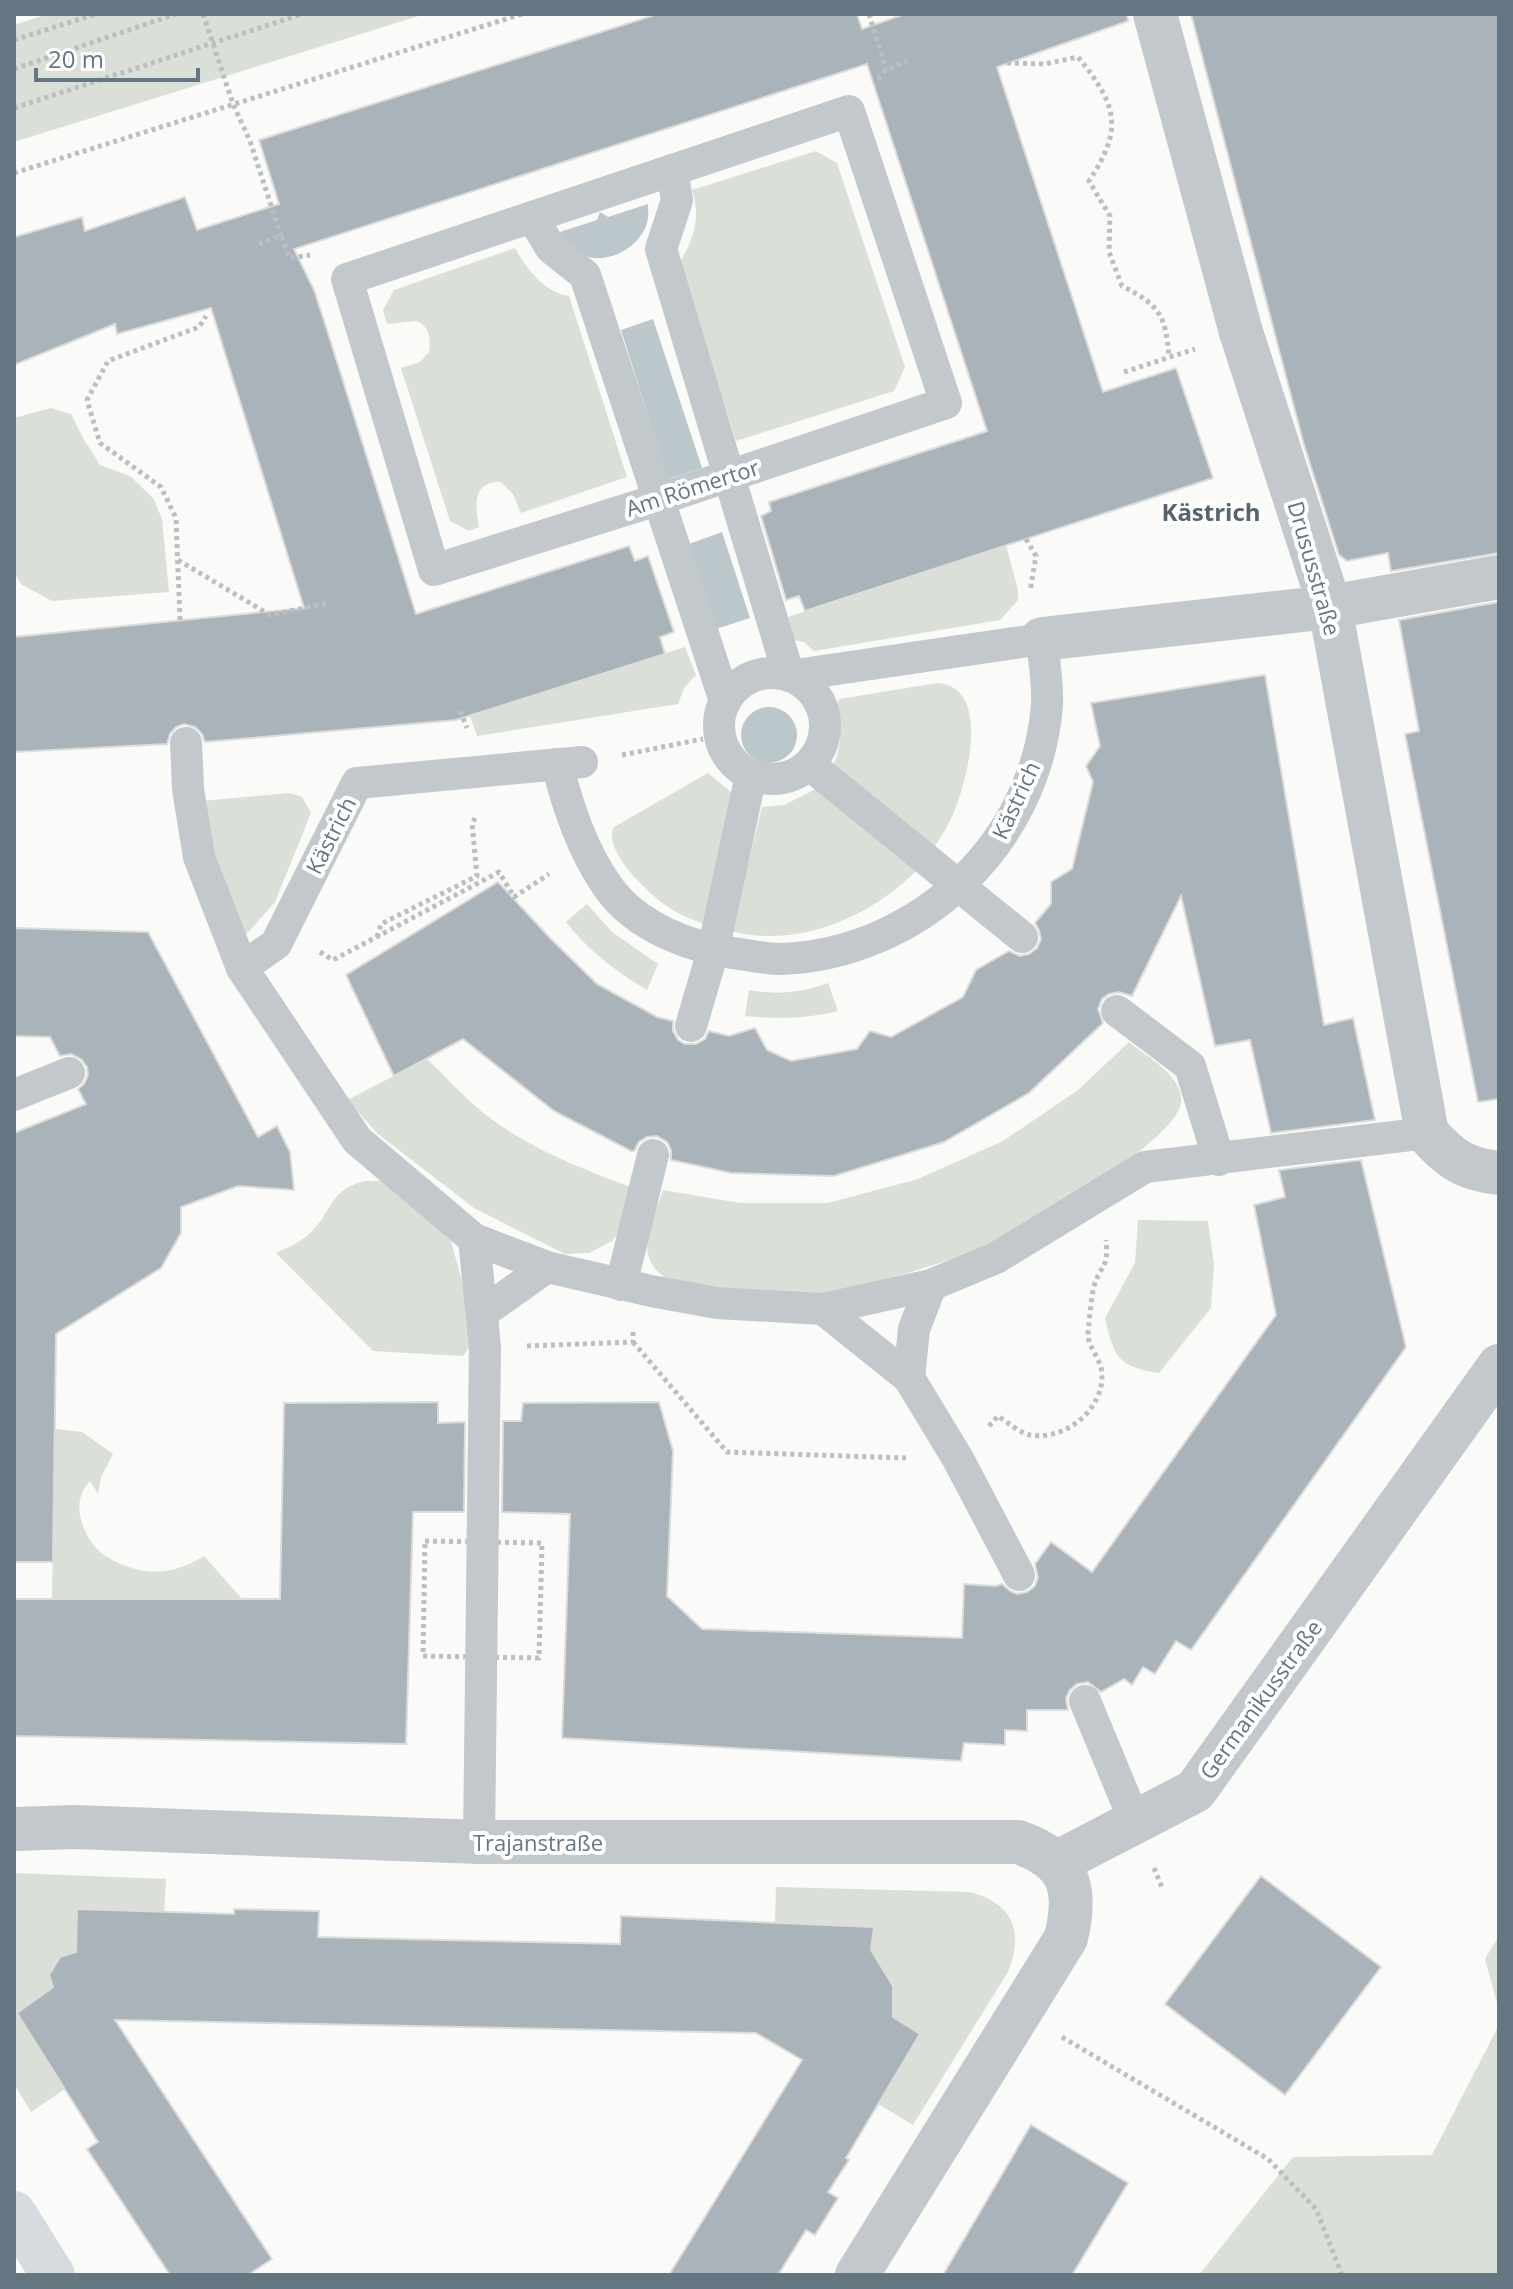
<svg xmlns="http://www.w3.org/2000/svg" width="1513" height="2289" font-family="'Open Sans',sans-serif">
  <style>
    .green { fill: #dadfd7 }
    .water { fill: #bbc7cb }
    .building { fill: #aab3b9; stroke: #dcdcda; stroke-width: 2 }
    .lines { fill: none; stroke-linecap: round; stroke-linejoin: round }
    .path { stroke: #bbbfc2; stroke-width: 5; stroke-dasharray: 4 4; stroke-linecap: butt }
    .lane { stroke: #c3c8cc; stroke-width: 32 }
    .street { stroke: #c3c8cc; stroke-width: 44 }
    .primary { stroke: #d6dbdf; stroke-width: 44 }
    .labels { text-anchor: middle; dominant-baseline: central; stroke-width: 8; stroke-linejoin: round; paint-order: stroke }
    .street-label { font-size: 22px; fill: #657683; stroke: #fff }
    .neighbourhood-label { font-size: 24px; font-weight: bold; fill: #57646e; stroke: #fff }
  </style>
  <rect width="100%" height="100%" fill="#fafaf8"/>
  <g class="green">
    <path d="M 48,14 L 425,14 L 14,142 L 14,25 Z"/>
    <path d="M 816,151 L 837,163 L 905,367 L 894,391 L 736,441 L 679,263 C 694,240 701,217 692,190 Z"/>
    <path d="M 515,248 C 526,268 545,293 569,296 L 627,477 L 521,513 L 513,494 L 501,482 C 472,481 475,506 479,527 L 469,531 L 450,521 L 401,368 L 420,362 L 429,352 C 431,339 430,327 417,321 L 387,324 L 383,310 L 394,290 Z"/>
    <path d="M 51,408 L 71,414 L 83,438 L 100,465 L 130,476 L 153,498 L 162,519 L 169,592 L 52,601 L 22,585 L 14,573 L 14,418 Z"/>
    <path d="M 1006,545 L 1018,590 L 1018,600 L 1000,620 L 814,651 L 804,642 L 790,639 L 785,618 Z"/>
    <path d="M 685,647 L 696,675 L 684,688 L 678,704 L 477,736 L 470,716 Z"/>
    <path d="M 937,683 C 991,686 968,777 955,809 C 950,823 942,835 934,848 L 832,768 C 843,745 841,730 836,706 L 840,699 Z"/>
    <path d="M 708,773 L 738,798 L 704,924 C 690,919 676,913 664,904 C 646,891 602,849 614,827 Z"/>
    <path d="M 816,789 L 918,869 C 871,917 798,949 731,931 L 762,807 L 784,805 Z"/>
    <path d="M 290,793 L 302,797 L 311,813 L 275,902 L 244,937 L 223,893 L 202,801 Z"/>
    <path d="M 587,904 L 612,932 L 658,964 L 647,990 C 615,971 589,951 566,922 Z"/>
    <path d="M 828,983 L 838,1011 C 807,1019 776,1019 745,1016 L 749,990 C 778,995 800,993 828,983 Z"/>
    <path d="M 1129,1042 C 1147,1057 1184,1076 1181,1103 C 1176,1140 1035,1223 1000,1239 C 964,1256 924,1269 885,1279 C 872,1283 858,1288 845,1290 C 800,1297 750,1295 706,1287 C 683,1283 661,1284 650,1260 C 641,1238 656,1211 663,1190 L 740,1203 L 828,1203 L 918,1179 L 1003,1141 L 1078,1090 Z"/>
    <path d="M 427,1059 C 445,1076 462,1095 481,1111 C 524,1146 579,1168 631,1187 L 620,1231 L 612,1241 L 589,1253 L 565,1254 L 474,1208 L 378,1134 L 347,1100 Z"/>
    <path d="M 366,1181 L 384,1181 L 425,1214 L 451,1241 L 465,1292 L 470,1346 L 463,1356 L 373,1351 L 276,1253 C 288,1247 301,1242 310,1233 C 333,1212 329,1188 366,1181 Z"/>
    <path d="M 1138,1220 L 1208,1221 L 1214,1264 L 1211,1308 L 1159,1373 C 1118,1367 1114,1357 1105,1318 L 1135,1263 Z"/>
    <path d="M 55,1429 L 82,1432 L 113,1454 L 101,1477 L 98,1494 L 90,1481 C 71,1500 80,1529 96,1548 C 107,1560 130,1569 146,1571 C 166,1574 187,1567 204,1556 L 242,1599 L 52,1599 Z"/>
    <path d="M 14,1873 L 166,1879 L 164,1912 L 77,1909 L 76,1952 L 60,1957 L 49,1975 L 53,1987 L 17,2013 L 65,2089 L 31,2112 L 14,2084 Z"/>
    <path d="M 776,1887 L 970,1892 C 1014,1904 1024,1932 1008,1972 L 913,2125 L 878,2104 L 920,2034 L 886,2012 C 901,1988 893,1976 868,1966 L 874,1927 L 775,1922 Z"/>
    <path d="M 1499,1936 L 1499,2010 L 1485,1959 Z"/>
    <path d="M 1499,2025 L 1499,2275 L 1199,2275 L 1293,2157 L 1432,2155 Z"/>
  </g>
  <g class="water">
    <path d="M 648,204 C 648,209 649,217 647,223 C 640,248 605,267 581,254 C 572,250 564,240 557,233 L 597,220 L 600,212 L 608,217 Z"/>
    <path d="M 653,319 L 702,468 L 668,479 L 621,330 Z"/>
    <path d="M 722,532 L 750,618 L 716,629 L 689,544 Z"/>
    <circle cx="769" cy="735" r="28"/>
  </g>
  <g class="building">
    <path d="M 658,14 L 857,14 L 862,29 L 905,14 L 1127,14 L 1128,21 L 997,67 L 1103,392 L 1176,368 L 1213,478 L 805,611 L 799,596 L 786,600 L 761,516 L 771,511 L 769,502 L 987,431 L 867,64 L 294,249 L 314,290 L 327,330 L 416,614 L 629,546 L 635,561 L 648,556 L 674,632 L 660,637 L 665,654 L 456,720 L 205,742 L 202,734 L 195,727 L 184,724 L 176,727 L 170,734 L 167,744 L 14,752 L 14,637 L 304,608 L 211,308 L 117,334 L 115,324 L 14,365 L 14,237 L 82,217 L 85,231 L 185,197 L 197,230 L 279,204 L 259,140 Z"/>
    <path d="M 1191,14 L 1499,14 L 1499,553 L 1391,571 L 1388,553 L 1347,561 L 1339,555 L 1304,445 Z"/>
    <path d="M 1499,602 L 1499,1099 L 1478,1102 L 1405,734 L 1419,731 L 1399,620 Z"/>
    <path d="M 1265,675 L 1324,1025 L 1353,1018 L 1375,1120 L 1271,1133 L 1250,1040 L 1215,1046 L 1181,896 L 1132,996 L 1119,992 L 1109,994 L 1102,999 L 1098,1009 L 1103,1023 L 1029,1093 L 944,1142 L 834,1176 L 731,1173 L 671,1160 L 671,1150 L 667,1142 L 657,1136 L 647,1137 L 639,1142 L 634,1151 L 631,1151 L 554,1111 L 463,1039 L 394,1076 L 346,975 L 498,882 L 551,939 L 597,984 L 657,1017 L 673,1021 L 673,1031 L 678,1040 L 685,1044 L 696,1044 L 705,1039 L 709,1031 L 729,1036 L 755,1028 L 767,1050 L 791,1061 L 857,1049 L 870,1031 L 891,1037 L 963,997 L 976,970 L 1009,951 L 1020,956 L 1029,954 L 1037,948 L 1041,939 L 1039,930 L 1035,923 L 1051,904 L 1051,882 L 1072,869 L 1093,782 L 1086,766 L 1100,746 L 1091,703 Z"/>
    <path d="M 14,928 L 148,932 L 258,1137 L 277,1126 L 290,1152 L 294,1190 L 238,1186 L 181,1207 L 181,1233 L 161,1268 L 56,1334 L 53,1562 L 14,1562 L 14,1133 L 86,1104 L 78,1089 L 84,1084 L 88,1075 L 87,1067 L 81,1059 L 71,1054 L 60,1056 L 50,1037 L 14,1036 Z"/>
    <path d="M 1361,1160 L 1406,1347 L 1191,1650 L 1176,1641 L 1155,1674 L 1143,1667 L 1132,1685 L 1124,1679 L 1101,1692 L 1088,1682 L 1077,1684 L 1070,1690 L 1066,1698 L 1068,1710 L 1027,1710 L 1027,1731 L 1005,1730 L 1005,1745 L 964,1743 L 961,1761 L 562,1738 L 570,1514 L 502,1512 L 503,1421 L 521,1421 L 523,1403 L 659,1402 L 673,1451 L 667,1596 L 702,1629 L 962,1638 L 964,1584 L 996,1586 L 1002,1584 L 1010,1591 L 1017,1594 L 1027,1592 L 1035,1586 L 1038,1577 L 1035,1564 L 1051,1542 L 1092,1572 L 1276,1315 L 1254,1205 L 1285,1197 L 1279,1170 Z"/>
    <path d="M 438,1402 L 438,1423 L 465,1422 L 464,1512 L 413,1512 L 406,1744 L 14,1736 L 14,1599 L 280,1599 L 284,1403 Z"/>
    <path d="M 1261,1876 L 1381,1967 L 1285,2095 L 1165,2004 Z"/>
    <path d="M 77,1909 L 234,1914 L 234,1909 L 319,1911 L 318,1937 L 443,1940 L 620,1944 L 621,1916 L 874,1927 L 871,1950 L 893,1986 L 893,2017 L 920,2034 L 846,2158 L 849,2160 L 828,2192 L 838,2198 L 815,2235 L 806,2230 L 778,2275 L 669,2275 L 802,2060 L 756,2033 L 115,2020 L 272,2259 L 248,2275 L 170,2275 L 87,2149 L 98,2142 L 17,2013 L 53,1987 L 49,1975 L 60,1957 L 76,1952 Z"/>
    <path d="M 1031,2125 L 1128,2183 L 1072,2275 L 943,2275 Z"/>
  </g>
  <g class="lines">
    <g class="path">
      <path d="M 203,14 L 233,104 L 250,141 L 281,236"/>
      <path d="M 869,14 L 886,70"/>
      <path d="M 14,40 L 96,14"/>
      <path d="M 1007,63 L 1045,64 L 1078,57 C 1117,105 1124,128 1089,181 L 1110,216 L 1109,252 L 1122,286 C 1160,305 1166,316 1169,358"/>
      <path d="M 14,69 L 176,14"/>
      <path d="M 878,79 L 886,70 L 907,61"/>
      <path d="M 14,108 L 302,14"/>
      <path d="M 14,173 L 522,14"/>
      <path d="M 259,244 L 281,236 L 290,258 L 310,255"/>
      <path d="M 1124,372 L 1195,349"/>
      <path d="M 1026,539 L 1036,556 L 1030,591"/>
      <path d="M 178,560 L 270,615 L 328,603"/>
      <path d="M 180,620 L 176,518 L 161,487 L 100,443 L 87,400 L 108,361 L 199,327 L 206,316"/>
      <path d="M 460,711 L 467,728"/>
      <path d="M 622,755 L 703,739"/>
      <path d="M 377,937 L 381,924 L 477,876 L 472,823 L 476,817"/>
      <path d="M 320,952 L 333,960 L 499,872 L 514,897 L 549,874"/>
      <path d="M 633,1342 L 727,1452 L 906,1458"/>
      <path d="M 527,1346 L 633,1342 L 633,1330"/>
      <path d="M 989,1426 L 998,1416 C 1007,1422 1020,1433 1030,1435 C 1065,1441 1103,1410 1102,1375 C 1102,1360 1089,1349 1088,1335 C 1088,1330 1092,1292 1094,1286 C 1101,1263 1109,1270 1106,1240"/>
      <path d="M 425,1541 L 542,1543 L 539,1658 L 423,1656 Z"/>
      <path d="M 1154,1868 L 1163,1890"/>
      <path d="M 1062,2037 L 1268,2159 L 1316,2209 L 1342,2275"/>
    </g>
    <g class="lane">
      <path d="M 849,111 L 946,403 L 660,499 L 434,570 L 347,279 Z"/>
      <path d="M 532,217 L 551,248 L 585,275 L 725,701"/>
      <circle cx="772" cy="726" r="53"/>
      <path d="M 186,743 L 188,789 L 199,857 L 242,968 L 357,1140 L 474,1239 L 547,1267 L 651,1291 L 717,1303 L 823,1309 L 931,1285 L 996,1258 L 1145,1167 L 1427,1133"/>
      <path d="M 557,764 C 568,807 582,850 608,887 C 636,927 693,949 740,954 C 753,956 768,959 782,959 C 919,953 1036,844 1047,705 C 1048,684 1044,660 1042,639 L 789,676 L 661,249 L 677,200 L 672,170"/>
      <path d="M 810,765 L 1022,937"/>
      <path d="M 242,968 L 276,944 L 357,783 L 582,762"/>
      <path d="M 1117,1011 L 1190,1066 L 1219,1160"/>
      <path d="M 691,1026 L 713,951 L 751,775"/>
      <path d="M 14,1095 L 69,1073"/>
      <path d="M 474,1239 L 485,1347 L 479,1842"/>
      <path d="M 621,1285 L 653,1155"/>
      <path d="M 823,1309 L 909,1378 L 958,1459 L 1019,1575"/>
      <path d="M 482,1313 L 547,1267"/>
      <path d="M 909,1378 L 914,1329 L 931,1285"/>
      <path d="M 1085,1701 L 1135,1822"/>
    </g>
    <g class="street">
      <path d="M 1155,14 L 1241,332 L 1330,607 L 1427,1133 C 1450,1159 1464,1169 1499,1173"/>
      <path d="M 1042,639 L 1330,607 L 1499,577"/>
      <path d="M 14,1829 L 75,1827 L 479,1842 L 1018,1842 C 1070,1860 1078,1888 1066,1938 L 857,2275"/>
      <path d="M 1056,1863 L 1195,1791 L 1499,1366"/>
    </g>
    <path class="primary" d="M 14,2213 L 53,2275"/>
  </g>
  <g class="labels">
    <g class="street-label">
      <text transform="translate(692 487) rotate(-18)">Am Römertor</text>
      <text transform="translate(1315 568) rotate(74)">Drususstraße</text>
      <text transform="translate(1015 800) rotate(-65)">Kästrich</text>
      <text transform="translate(330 835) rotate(-63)">Kästrich</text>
      <text transform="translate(1260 1699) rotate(-54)">Germanikusstraße</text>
      <text x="538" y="1842">Trajanstraße</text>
    </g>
    <g class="neighbourhood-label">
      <text x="1211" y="511">Kästrich</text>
    </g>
  </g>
  <rect width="1513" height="2289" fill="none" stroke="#657683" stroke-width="32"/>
  <path d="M36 68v12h162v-12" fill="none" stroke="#657683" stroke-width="4"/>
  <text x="48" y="68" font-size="24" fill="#657683" stroke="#ffffff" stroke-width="6" paint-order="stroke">20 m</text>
</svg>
